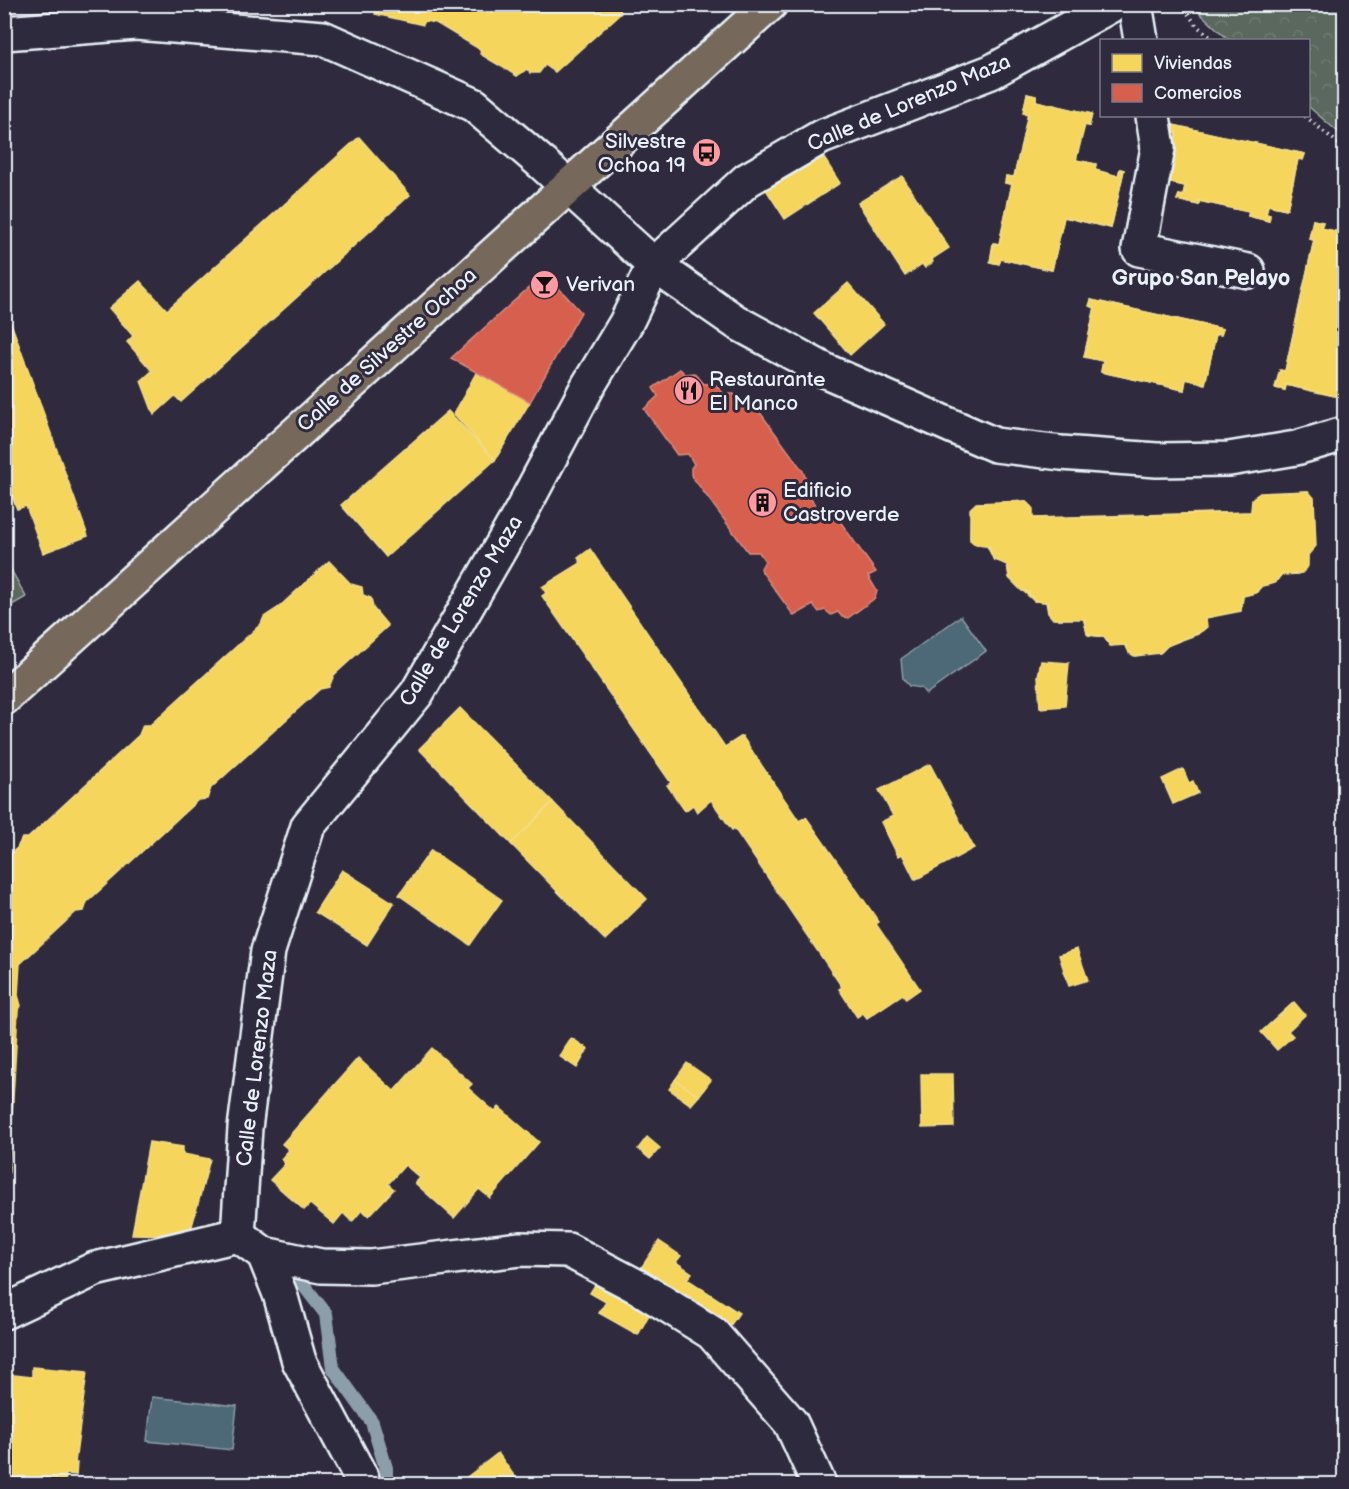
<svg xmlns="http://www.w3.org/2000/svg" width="1349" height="1489" font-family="'Balsamiq Sans',sans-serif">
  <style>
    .green { fill: #5a675d; stroke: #a1acaa; stroke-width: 1.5 }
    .park { fill: url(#park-crowns); stroke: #a1acaa; stroke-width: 1.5 }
    .water { fill: #4e6776; stroke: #8c9eaa; stroke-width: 1.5 }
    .homes { fill: #f6d55c; stroke: #f2dd8b; stroke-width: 1.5 }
    .shops { fill: #d6604d; stroke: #db8c80; stroke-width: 1.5 }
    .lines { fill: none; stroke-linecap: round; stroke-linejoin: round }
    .stream { stroke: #8c9eaa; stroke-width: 14 }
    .street-casing { stroke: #e8f1f8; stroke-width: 38 }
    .highway-casing { stroke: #e8f1f8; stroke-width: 38 }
    .path { stroke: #e8f1f8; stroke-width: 4; stroke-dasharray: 1.5 4.5; stroke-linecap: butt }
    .street { stroke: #2f2a3d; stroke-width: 33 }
    .highway { stroke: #76695c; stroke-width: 33 }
    .labels { text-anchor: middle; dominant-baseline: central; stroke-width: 6; stroke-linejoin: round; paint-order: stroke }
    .street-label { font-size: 21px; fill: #e8f1f8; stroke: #2f2a3d }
    .poi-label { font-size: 21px; fill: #e8f1f8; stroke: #2f2a3d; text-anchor: start }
    .neighbourhood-label { font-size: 22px; font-weight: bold; fill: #e8f1f8; stroke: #2f2a3d }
  </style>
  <defs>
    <pattern id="park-crowns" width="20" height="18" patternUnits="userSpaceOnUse" patternTransform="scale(1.5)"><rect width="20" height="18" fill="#5a675d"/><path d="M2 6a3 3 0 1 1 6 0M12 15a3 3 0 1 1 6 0" fill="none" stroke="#727d75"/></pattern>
  </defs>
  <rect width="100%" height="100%" fill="#2f2a3d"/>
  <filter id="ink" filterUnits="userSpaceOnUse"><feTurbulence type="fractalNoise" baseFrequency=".0167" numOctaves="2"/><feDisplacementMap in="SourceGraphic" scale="12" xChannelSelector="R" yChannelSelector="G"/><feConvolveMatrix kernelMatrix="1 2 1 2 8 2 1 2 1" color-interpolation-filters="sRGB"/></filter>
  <g filter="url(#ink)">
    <path class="green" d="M 4,557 L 26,597 L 5,609 L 4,609 Z"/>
    <path class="park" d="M 1191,5 L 1344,5 L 1344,137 L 1309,107 L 1308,40 L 1229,40 Z"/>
    <g class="water">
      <path d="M 961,616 L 986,651 L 926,694 L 921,688 L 909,686 L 903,679 L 901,659 Z"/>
      <path d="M 152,1397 L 237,1406 L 232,1450 L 147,1441 Z"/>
    </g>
    <g class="homes">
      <path d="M 377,4 L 487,4 L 509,11 L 539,8 L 546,4 L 618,4 L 621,13 L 555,72 L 545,65 L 539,73 L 530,73 L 527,69 L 517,76 L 480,54 L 481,50 L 436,23 L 425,21 L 423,25 L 375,14 Z"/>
      <path d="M 1027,94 L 1036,96 L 1036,101 L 1092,114 L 1089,126 L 1084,125 L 1076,160 L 1096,164 L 1095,170 L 1118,176 L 1120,169 L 1124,170 L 1111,228 L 1064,217 L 1052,270 L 1001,259 L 999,264 L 990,262 L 993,243 L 999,244 L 1012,184 L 1005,183 L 1006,176 L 1014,177 L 1028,114 L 1023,113 Z"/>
      <path d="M 1027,94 L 1036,96 L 1036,101 L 1092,114 L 1089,126 L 1085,125 L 1076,160 L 1096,164 L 1095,170 L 1118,176 L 1120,169 L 1124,170 L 1111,228 L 1064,217 L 1052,270 L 1001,259 L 999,264 L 990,262 L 994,243 L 999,244 L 1012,184 L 1005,183 L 1006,176 L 1014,177 L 1028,114 L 1023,113 Z"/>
      <path d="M 1173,125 L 1305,154 L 1303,160 L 1298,159 L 1287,209 L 1268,205 L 1266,214 L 1270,215 L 1269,221 L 1248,216 L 1249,212 L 1199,201 L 1199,205 L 1177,200 L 1179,195 L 1183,196 L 1185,186 L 1166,182 L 1177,133 L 1171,131 Z"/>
      <path d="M 1173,125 L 1305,154 L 1303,160 L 1298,159 L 1287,209 L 1268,205 L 1266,214 L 1270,215 L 1269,221 L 1248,216 L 1249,212 L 1199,201 L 1199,205 L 1177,200 L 1179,195 L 1183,196 L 1185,186 L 1166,182 L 1177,132 L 1171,131 Z"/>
      <path d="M 359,137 L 410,195 L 181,402 L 175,396 L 154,415 L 141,381 L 152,371 L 127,342 L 133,336 L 109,308 L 140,281 L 167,310 Z"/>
      <path d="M 820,152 L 840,183 L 785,219 L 765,188 Z"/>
      <path d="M 902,176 L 949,248 L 932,259 L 933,262 L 925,268 L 922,264 L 905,276 L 858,203 Z"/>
      <path d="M 1313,220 L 1323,222 L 1321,228 L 1344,233 L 1344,364 L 1341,378 L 1344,379 L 1344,398 L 1286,385 L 1285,390 L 1275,388 L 1280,370 L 1285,371 L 1314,240 L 1309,239 Z"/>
      <path d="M 1313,220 L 1323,222 L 1321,228 L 1344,233 L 1344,364 L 1341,378 L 1344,379 L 1344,398 L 1286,385 L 1285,390 L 1275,388 L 1280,370 L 1285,371 L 1314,240 L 1309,239 Z"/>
      <path d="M 848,283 L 884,324 L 850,355 L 814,313 Z"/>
      <path d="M 1091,300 L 1223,329 L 1221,335 L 1216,334 L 1205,383 L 1186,379 L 1184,390 L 1101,372 L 1103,361 L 1084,357 L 1095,308 L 1090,306 Z"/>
      <path d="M 1091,300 L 1223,329 L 1221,335 L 1216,334 L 1205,384 L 1186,379 L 1184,390 L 1101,372 L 1103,361 L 1084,357 L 1095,307 L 1089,306 Z"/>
      <path d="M 11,323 L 88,536 L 43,553 L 26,506 L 17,509 L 4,477 L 4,326 Z"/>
      <path d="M 476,373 L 530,402 L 495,460 L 454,414 Z"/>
      <path d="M 448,411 L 495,460 L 386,557 L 341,505 Z"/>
      <path d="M 1308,491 L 1314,498 L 1315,544 L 1308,553 L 1307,568 L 1298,574 L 1281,575 L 1275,582 L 1261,585 L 1257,592 L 1243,596 L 1242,606 L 1238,611 L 1204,617 L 1206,626 L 1198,634 L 1168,645 L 1161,652 L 1134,656 L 1123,644 L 1110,646 L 1104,637 L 1088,635 L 1083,618 L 1055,619 L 1048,613 L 1046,602 L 1034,601 L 1009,578 L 1007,563 L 994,560 L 987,546 L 977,545 L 970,538 L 971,508 L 978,503 L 1026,502 L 1032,507 L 1032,518 L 1251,512 L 1253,498 L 1259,494 Z"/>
      <path d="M 1308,491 L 1314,498 L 1316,546 L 1308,555 L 1308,566 L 1302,573 L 1281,575 L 1275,583 L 1262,586 L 1255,593 L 1243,596 L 1241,611 L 1206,618 L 1207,627 L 1202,631 L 1167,646 L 1160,653 L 1135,656 L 1129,653 L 1126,645 L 1111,646 L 1104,637 L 1087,634 L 1084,619 L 1053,619 L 1049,614 L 1047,602 L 1035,601 L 1028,592 L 1022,591 L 1010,579 L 1007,565 L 993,559 L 989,546 L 976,545 L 970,540 L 970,509 L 976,503 L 1025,501 L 1033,509 L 1033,518 L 1116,517 L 1251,512 L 1252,499 L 1260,493 Z"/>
      <path d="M 590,549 L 725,747 L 742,736 L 799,821 L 806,817 L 879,922 L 876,924 L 920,989 L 906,999 L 903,994 L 867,1018 L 863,1013 L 857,1017 L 839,989 L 842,987 L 734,828 L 732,830 L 711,800 L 697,812 L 693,805 L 685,811 L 667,785 L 671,783 L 542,596 L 546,593 L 542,587 L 581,563 L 578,558 Z"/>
      <path d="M 329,561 L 351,584 L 362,587 L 363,595 L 371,598 L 373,608 L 388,626 L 334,675 L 329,687 L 320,689 L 211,788 L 207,799 L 198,800 L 87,902 L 84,911 L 76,912 L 20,964 L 18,995 L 21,1006 L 18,1011 L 4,1254 L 4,859 L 17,848 L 22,838 L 28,838 L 139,735 L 143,725 L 150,725 L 261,624 L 264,617 L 279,607 Z"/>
      <path d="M 1041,661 L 1069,663 L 1065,706 L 1040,708 L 1038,676 Z"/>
      <path d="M 460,708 L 553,802 L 511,844 L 419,749 Z"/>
      <path d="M 930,764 L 974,848 L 915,880 L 902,854 L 898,856 L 881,822 L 893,816 L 879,790 Z"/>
      <path d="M 1183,769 L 1189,783 L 1193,781 L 1198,793 L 1173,804 L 1162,779 Z"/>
      <path d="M 553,802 L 647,899 L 605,940 L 511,844 Z"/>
      <path d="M 431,850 L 502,900 L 470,945 L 399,895 Z"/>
      <path d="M 342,870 L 394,903 L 367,945 L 315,912 Z"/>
      <path d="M 1077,949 L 1088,980 L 1069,986 L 1059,955 Z"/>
      <path d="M 1294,1002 L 1305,1015 L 1288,1031 L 1293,1036 L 1277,1050 L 1261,1032 Z"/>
      <path d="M 571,1038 L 588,1049 L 577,1068 L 559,1056 Z"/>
      <path d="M 432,1048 L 472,1084 L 468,1088 L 495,1112 L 499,1107 L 539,1142 L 490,1198 L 479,1189 L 454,1218 L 415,1183 L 420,1178 L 405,1165 L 388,1184 L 394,1189 L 369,1216 L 362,1210 L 352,1222 L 343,1213 L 334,1224 L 310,1204 L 304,1210 L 270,1180 L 285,1164 L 281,1159 L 289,1150 L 282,1144 L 358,1058 L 394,1091 Z"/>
      <path d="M 687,1063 L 711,1080 L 699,1096 L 675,1080 Z"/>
      <path d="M 921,1074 L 953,1074 L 954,1127 L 922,1128 Z"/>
      <path d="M 675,1080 L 699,1096 L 691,1105 L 669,1089 Z"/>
      <path d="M 647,1137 L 660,1148 L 650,1159 L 638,1149 Z"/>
      <path d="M 149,1142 L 183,1147 L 183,1154 L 210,1159 L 192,1226 L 178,1235 L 132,1234 Z"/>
      <path d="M 659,1241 L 681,1256 L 676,1262 L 692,1273 L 687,1279 L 739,1313 L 723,1336 L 635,1277 Z"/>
      <path d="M 598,1280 L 651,1311 L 638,1335 L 599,1313 L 606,1302 L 590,1293 Z"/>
      <path d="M 32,1367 L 87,1372 L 75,1463 L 77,1463 L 76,1475 L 66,1474 L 65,1484 L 71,1484 L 4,1484 L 6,1374 L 32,1377 Z"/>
      <path d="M 498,1453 L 520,1484 L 458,1484 Z"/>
    </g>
    <g class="shops">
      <path d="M 545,273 L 581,312 L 530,402 L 451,358 Z"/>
      <path d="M 680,369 L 685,374 L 695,373 L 704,384 L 714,383 L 724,394 L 734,394 L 744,406 L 751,400 L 803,471 L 807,482 L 803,487 L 824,518 L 837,517 L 876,572 L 868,576 L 877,591 L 875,598 L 848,618 L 842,617 L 838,612 L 831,615 L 825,610 L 819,612 L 813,605 L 794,616 L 762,572 L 761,568 L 765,561 L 759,552 L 748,552 L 691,475 L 691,468 L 694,464 L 688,454 L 677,455 L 644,409 L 658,396 L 653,388 Z"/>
    </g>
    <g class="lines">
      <path class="stream" d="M 302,1283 L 326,1314 L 333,1368 L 372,1422 L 386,1468 L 386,1484"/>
      <defs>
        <g id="street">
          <path d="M 1135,4 L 1141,40"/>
          <path d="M 4,33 L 136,23 L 323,38 L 474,105 L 543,164 L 654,265 L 736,322 L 826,371 L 995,445 L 1061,453 L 1157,460 L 1229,459 L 1296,448 L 1344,434"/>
          <path d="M 1153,116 L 1158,148 L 1139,249 L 1248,271"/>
          <path d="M 238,1235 L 245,1128 L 268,951 L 308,826 L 417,693 L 521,512 L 588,386 L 626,323 L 654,265 L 747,180 L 821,137 L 991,72 L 1113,4"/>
          <path d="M 238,1235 L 264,1254 L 321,1266 L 371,1267 L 520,1249 L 568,1250 L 640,1288 L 712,1333 L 791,1423 L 819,1484"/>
          <path d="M 264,1254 L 280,1294 L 299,1361 L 362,1479 L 362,1484"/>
          <path d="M 4,1312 L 95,1269 L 238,1235"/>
        </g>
        <path id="highway" d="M 4,698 L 770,4"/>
      </defs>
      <use href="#street" class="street-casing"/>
      <use href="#highway" class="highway-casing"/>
      <g class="path">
        <path d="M 1181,4 L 1197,26 L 1214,40"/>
        <path d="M 1305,116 L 1344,148"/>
      </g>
      <use href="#street" class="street"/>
      <use href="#highway" class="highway"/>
    </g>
  </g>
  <defs>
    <symbol id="bus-disc" viewBox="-11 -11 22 22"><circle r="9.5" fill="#ff9aa2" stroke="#2f2a3d"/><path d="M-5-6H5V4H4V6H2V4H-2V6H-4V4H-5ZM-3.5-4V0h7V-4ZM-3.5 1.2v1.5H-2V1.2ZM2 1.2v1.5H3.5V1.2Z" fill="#111"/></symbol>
    <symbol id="bar-disc" viewBox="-11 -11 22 22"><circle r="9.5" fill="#ff9aa2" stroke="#2f2a3d"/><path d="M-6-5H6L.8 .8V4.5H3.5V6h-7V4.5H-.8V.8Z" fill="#111"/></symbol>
    <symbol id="restaurant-disc" viewBox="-11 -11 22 22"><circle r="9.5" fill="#ff9aa2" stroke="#2f2a3d"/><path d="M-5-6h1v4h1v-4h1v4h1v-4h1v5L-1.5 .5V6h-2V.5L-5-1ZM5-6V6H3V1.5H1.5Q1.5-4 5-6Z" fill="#111"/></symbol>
    <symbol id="building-disc" viewBox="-11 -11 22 22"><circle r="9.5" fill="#ff9aa2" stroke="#2f2a3d"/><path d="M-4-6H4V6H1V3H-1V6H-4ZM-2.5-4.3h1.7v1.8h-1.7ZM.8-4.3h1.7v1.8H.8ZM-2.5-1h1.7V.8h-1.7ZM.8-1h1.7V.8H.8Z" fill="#111"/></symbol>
  </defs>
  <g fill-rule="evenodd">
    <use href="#bus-disc" x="690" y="136" width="33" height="33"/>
    <use href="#bar-disc" x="528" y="268" width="33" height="33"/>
    <use href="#restaurant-disc" x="672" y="374" width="33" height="33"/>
    <use href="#building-disc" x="746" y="486" width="33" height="33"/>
  </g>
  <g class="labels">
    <g class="street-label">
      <text transform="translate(909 103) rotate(-23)">Calle de Lorenzo Maza</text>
      <text transform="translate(387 350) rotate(-42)">Calle de Silvestre Ochoa</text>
      <text transform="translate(461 611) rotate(-59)">Calle de Lorenzo Maza</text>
      <text transform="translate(257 1058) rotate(-83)">Calle de Lorenzo Maza</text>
    </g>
    <g class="poi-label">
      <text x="686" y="141" text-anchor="end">Silvestre<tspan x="686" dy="24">Ochoa 19</tspan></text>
      <text x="566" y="284">Verivan</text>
      <text x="709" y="379">Restaurante<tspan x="709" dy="24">El Manco</tspan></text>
      <text x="783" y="490">Edificio<tspan x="783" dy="24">Castroverde</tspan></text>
    </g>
    <g class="neighbourhood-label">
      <text x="1201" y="278">Grupo San Pelayo</text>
    </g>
  </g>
  <rect width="1349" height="1489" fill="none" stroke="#2f2a3d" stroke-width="24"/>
  <rect x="12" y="12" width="1325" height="1465" fill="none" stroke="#e8f1f8" stroke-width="2" filter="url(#ink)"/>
  <rect x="1100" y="39" width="210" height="78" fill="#2f2a3d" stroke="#797a88" stroke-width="1.5"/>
  <rect x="1112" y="54" width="30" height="18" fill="#f6d55c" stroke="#797a88" stroke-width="1.5"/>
  <text x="1154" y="69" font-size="18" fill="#e8f1f8">Viviendas</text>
  <rect x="1112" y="84" width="30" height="18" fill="#d6604d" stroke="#797a88" stroke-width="1.5"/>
  <text x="1154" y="99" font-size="18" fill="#e8f1f8">Comercios</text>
</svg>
